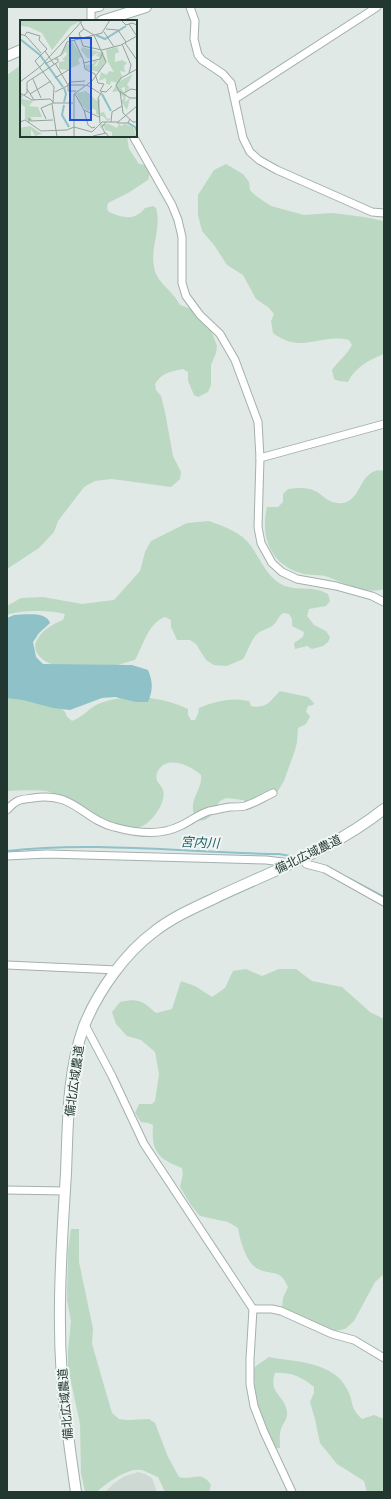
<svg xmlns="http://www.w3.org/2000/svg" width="391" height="1499" font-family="'Noto Sans','Noto Sans JP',sans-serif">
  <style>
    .built { fill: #cfd9d3 }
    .green { fill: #bbd8c2 }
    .water { fill: #8ec1c8 }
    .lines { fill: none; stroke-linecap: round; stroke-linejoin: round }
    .stream { stroke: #8ec1c8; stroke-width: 2 }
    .street-casing { stroke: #a4b0ab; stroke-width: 9 }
    .secondary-casing { stroke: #a1b3ac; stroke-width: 12 }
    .street { stroke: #fff; stroke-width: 7 }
    .secondary { stroke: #fff; stroke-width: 10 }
    .labels { text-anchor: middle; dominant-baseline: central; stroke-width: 4; stroke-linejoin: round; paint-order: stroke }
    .street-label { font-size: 12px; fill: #233731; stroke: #f0f6f3 }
    .water-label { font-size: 13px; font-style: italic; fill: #25636b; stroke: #f0f6f3 }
    .inset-river { fill: none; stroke: #8ec1c8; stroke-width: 2 }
    .inset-road { fill: none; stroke: #94a29d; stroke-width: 1 }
    .view { fill: #1d4ed8; fill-opacity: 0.15; stroke: #1d4ed8; stroke-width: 2 }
    .inset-edge { fill: none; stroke: #233731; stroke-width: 2 }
  </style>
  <rect width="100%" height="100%" fill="#e0e9e5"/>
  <path class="built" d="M 138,1472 L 145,1474 L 152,1478 L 157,1492 L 105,1492 L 113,1484 L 125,1476 Z"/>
  <g class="green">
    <path d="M 21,65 L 21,136 L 127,136 L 129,149 L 139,164 L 146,165 L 150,172 L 148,180 L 128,193 L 108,203 L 107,209 L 109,212 C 123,218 135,221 145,208 L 153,206 L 156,208 C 162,228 150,247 154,267 C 156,282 173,291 180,305 L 191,309 L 211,330 L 217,346 L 216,353 L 211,365 L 211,385 L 208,392 L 198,397 L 194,395 L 188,381 L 188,372 L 183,369 C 169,372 163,372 155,384 L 156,390 L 161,396 L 165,412 L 173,456 L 181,472 L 180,479 L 171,487 L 112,479 L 95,481 L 84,487 L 58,521 L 54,532 L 39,548 L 7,569 L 7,75 Z"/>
    <path d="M 226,164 L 243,174 L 249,182 L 250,190 L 256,196 L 271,206 L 304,215 L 332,213 L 364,217 L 384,221 L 384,354 C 369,360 355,367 348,382 L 339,381 L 334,379 L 332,370 C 338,361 347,355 352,345 L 349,340 C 319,333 302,355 273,333 L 271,321 L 274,314 L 268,307 L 256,299 L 243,275 L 227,265 L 214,245 L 202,231 L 198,215 L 198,195 L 214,170 Z"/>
    <path d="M 384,470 L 384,589 C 367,595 344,583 328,577 C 320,574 312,576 304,574 C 271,566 260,538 267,507 L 278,507 L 283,502 L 283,494 L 288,489 C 296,488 305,487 313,490 C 323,494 328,505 343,503 C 360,500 359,477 375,471 C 377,470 381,471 384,470 Z"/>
    <path d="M 209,521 C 225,527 241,532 251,546 C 258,556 264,570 274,579 C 291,595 309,583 328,594 L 330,601 L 326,606 L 309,609 L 307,616 L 314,625 L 326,631 L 330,637 L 328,642 L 323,646 L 312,649 L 307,646 L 295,649 L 294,643 L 303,637 L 304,632 L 292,626 L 292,619 L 289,614 L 284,613 C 279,615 279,618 276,622 C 271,629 263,629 257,634 C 252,638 247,653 243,659 L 227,666 L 214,665 L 206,660 L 196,644 L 190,640 L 177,640 L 171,627 L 171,620 L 165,617 C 148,623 143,646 135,660 C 126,662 117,666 108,667 C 96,669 74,668 62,667 C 50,666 29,655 37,640 C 43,629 53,624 63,620 L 65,615 L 64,614 C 53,610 19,610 7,615 L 7,606 L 21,598 L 43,597 L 82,604 L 114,600 L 140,571 L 145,552 L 151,541 L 187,523 Z"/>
    <path d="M 280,691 L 308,697 L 314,703 L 313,705 L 308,706 L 306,712 L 310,716 L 306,724 L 298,728 L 297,742 L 295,750 L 284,781 L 276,794 L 258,805 L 251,805 L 243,800 L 226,798 L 220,801 L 211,816 L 205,820 L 197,821 C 185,800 203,792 201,775 C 190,765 165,754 157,773 C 154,781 161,784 163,790 C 167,803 150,825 138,828 C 114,835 74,800 50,792 C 38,789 19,791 7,791 L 7,697 L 21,697 L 60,707 L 65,712 L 67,717 L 72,721 C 83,717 88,709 98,704 C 126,693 161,696 188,709 L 188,715 L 191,720 L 195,720 L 198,714 L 199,708 C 215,701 231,697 249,701 L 251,706 C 267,709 270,701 280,691 Z"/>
    <path d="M 246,969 L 262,976 L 279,969 L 296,969 L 312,981 L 342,987 L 370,1012 L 384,1019 L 384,1274 L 375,1282 L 354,1321 L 345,1329 L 335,1331 L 282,1309 L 283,1298 L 288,1287 C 280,1268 273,1276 258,1269 C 246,1263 240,1240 238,1228 L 228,1222 L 200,1216 L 191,1205 L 180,1187 L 183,1174 L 182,1168 C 158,1159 151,1151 153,1125 L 148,1123 L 141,1122 L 135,1113 L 139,1104 L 152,1104 L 155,1101 L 159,1074 L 155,1052 L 141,1040 L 127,1036 L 116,1024 L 112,1012 L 120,1002 C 139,998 142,1001 156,1013 L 172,1009 L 181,981 L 195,986 L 212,997 L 225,988 L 233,971 Z"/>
    <path d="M 71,1229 L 79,1229 L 79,1262 L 93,1329 L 92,1344 L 112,1413 L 119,1419 L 128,1420 L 149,1419 L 155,1423 L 168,1457 L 179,1477 C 193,1481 201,1469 211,1485 L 209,1492 L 165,1492 L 158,1477 C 153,1475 146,1471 141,1470 C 128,1468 106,1483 97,1492 L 85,1492 L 81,1473 L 80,1424 L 68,1368 L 68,1351 L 71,1321 L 67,1300 L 68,1250 Z"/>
    <path d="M 269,1357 C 295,1362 333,1361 347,1389 C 354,1401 349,1407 362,1419 L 374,1415 L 384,1419 L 384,1492 L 367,1492 L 364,1481 L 337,1464 L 320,1443 L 315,1419 L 310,1402 L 314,1393 L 314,1387 C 302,1377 291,1372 275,1373 C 268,1394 285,1395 287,1412 C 288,1419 283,1423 281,1429 C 279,1434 280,1443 280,1448 L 274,1448 L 257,1404 L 253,1370 L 256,1366 Z"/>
  </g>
  <path class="water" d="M 14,615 C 24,615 46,611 50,623 L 39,633 L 33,642 L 36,657 L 43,664 L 132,665 L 148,670 C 153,682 153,690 148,702 L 136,702 L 115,697 L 102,698 L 70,710 L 53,708 L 23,700 L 7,698 L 7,618 Z"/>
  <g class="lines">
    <g class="stream">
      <path d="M 7,851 C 97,841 189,853 279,854 L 296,857"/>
      <path d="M 348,878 L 384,897"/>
    </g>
    <defs>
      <g id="street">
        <path d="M 190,7 L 195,21 L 194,39 L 198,55 L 202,60 L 223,74 L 231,83 L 243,138 L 250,152 L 259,160 L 277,170 L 372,212 L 384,213"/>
        <path d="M 91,21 L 91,9 L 100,7"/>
        <path d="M 235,99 L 377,7"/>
        <path d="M 133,136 L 172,205 L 178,220 L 182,237 L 182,283 L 186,296 L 200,315 L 220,334 L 235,360 L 258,422 L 260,458 L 258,527 L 261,543 L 272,563 L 282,572 L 297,579 L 336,586 L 372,596 L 384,602"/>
        <path d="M 260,458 L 384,424"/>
        <path d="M 7,810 C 17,799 19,800 33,798 C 74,791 82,819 114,827 C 135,833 160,836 180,826 C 189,822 199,814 209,811 C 216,810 223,808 230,807 C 235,807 241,807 245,806 C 255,803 264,797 273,793"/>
        <path d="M 7,856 L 47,854 L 266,860 L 291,863"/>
        <path d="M 306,864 L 325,869 L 384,902"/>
        <path d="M 7,965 L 117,970"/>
        <path d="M 85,1025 L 112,1076 L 144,1144 L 253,1309 L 250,1359 L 250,1384 L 254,1406 L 264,1432 L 292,1492"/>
        <path d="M 7,1190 L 65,1191"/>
        <path d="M 253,1309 L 272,1309 L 281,1311 L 332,1334 L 354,1340 L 384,1358"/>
      </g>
      <g id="secondary">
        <path d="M 102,21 L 146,7"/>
        <path d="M 7,56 L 21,50"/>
        <path d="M 76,1492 C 68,1437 60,1382 60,1327 C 59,1275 63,1224 66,1173 C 68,1125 67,1072 84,1026 C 98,991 125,953 155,931 C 173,917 194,908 215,898 C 272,871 334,849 384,809"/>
      </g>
    </defs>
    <use href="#street" class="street-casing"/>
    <use href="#secondary" class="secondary-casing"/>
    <use href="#street" class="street"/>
    <use href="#secondary" class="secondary"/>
  </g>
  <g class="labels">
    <g class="street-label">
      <text transform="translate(308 854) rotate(-26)">備北広域農道</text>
      <text transform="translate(74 1081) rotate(-82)">備北広域農道</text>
      <text transform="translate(65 1404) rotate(-95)">備北広域農道</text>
    </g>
    <g class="water-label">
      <text transform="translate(200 842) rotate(2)">宮内川</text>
    </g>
  </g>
  <g transform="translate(20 20)">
    <rect width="117" height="117" fill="#e0e9e5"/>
    <path d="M 0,0 L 59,0 L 59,2 L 51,6 L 32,30 L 22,13 L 9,7 L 0,6 ZM 52,21 L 62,37 L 58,39 L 60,44 L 47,50 L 39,49 L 39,42 L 45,41 L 42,39 L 47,35 L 46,31 L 40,37 L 46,25 ZM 62,27 L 83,33 L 86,40 L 79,52 L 66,49 L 65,45 L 73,44 L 74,40 L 78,41 L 74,46 L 77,46 L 80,37 L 76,36 L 79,32 L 68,39 L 61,30 ZM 97,27 L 99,32 L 95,34 L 95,42 L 102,40 L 107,43 L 104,46 L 105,52 L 100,51 L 102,56 L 100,61 L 113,54 L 107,65 L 110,68 L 105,72 L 105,67 L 101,68 L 106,75 L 105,82 L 110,78 L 107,90 L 101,81 L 104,78 L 98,71 L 92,72 L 97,63 L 91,61 L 90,65 L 86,64 L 86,58 L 79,61 L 81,52 L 87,55 L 89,51 L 94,52 L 88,42 L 86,30 ZM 66,71 L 77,81 L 80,78 L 80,93 L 84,92 L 87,99 L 90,98 L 90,100 L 87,101 L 84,97 L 76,94 L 76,90 L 71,88 L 68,91 L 61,84 L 56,73 ZM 0,74 L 3,75 L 2,79 L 13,81 L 9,86 L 18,87 L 22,97 L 10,97 L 13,100 L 8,101 L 5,99 L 5,87 L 0,83 ZM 80,104 L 89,104 L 97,108 L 99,104 L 101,106 L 105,104 L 113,107 L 117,117 L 92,117 L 92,112 L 85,110 L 84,106 L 80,108 ZM 10,106 L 22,114 L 15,116 L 11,109 L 11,117 L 0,117 L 0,108 Z" fill="#bbd8c2"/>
    <path class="inset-river" d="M 76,15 L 85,19 L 106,6M 0,19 L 20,35 L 43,67M 82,74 L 91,91M 44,82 L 46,74 L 44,68M 44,85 L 42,95 L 49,107M 108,103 L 115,107 L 117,112"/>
    <path class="inset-road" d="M 101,0 L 106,5 L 112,3 L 117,5M 109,4 L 116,15M 64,9 L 59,13 L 63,26 L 82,30M 86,9 L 98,10 L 106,22M 84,12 L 94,27M 0,14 L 6,16 L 21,33M 5,15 L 7,12 L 20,16 L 19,20 L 27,29 L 15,41 L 34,67 L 33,83M 54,20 L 63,39 L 65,49 L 75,54 L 78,63 L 84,64 L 80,71 L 86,72 L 92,66M 105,23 L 117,40M 102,24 L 111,45 L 109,53M 82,30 L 101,25 L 117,16M 25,31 L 34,44M 35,43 L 48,65 L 48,71 L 56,71M 64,43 L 80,39 L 83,32M 25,44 L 41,35 L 47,22 L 82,13 L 90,0M 117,49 L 101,58 L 96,65 L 99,71 L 110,78 L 117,78M 35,58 L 50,49M 13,59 L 21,78M 0,62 L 21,46 L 63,0M 48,64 L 51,62 L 65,61M 67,65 L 81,74M 7,69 L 14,80M 100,71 L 103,93 L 113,102 L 117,102M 35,72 L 49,65 L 65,65M 0,73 L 12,80 L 30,79 L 33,82M 104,73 L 111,69 L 117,70M 10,74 L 31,61M 55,74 L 64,90 L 68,105 L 72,108 L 75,107M 4,75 L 7,73 L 7,62 L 38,42 L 38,39 L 35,39M 32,84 L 37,117M 21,88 L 33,83 L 53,83M 21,88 L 26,99M 64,90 L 79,97M 0,102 L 5,100 L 21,111 L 47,110 L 54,107 L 72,112 L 82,102 L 98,102 L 117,86M 91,102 L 92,92 L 102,86M 9,103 L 9,98 L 11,101 L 33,100M 80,103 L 78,78 L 82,72M 97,103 L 108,103 L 110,99M 85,113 L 82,107 L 86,102M 73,116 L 86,113 L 89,117M 54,117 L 54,74 L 72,61 L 86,42 L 74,15 L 64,9 L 59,0"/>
    <path class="view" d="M 50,18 L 71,18 L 71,100 L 50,100 Z"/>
    <rect width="117" height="117" class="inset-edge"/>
  </g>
  <rect width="391" height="1499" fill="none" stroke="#233731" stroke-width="16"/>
</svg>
